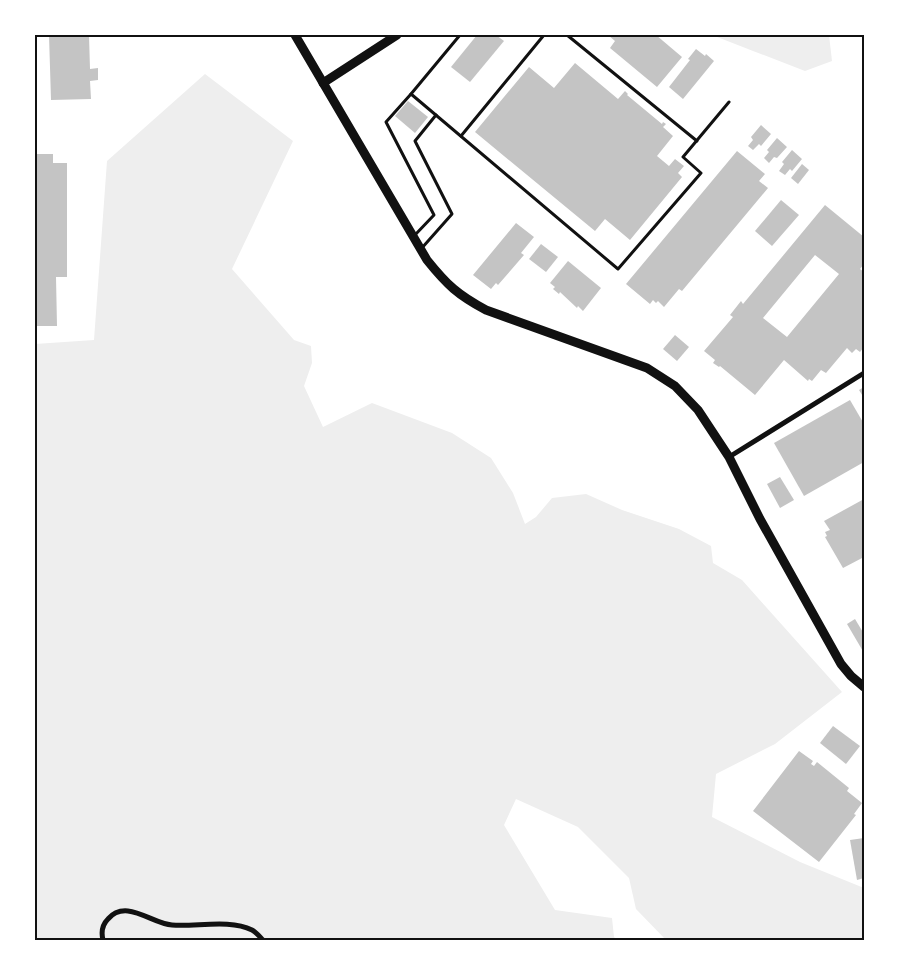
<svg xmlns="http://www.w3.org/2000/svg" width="899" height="975" font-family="'Varela Round',sans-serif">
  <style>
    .green { fill: #eee }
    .building { fill: #c4c4c4; fill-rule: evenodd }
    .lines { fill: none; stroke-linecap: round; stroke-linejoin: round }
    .service { stroke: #111; stroke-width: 3 }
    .minor { stroke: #111; stroke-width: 5 }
    .tertiary { stroke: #111; stroke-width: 9 }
    .neatline { fill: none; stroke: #111; stroke-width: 2 }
  </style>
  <rect width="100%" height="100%" fill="#fff"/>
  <g class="green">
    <path d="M 712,35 L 829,35 L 832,61 L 805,71 Z"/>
    <path d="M 205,74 L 293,141 L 232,269 L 294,340 L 311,346 L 312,363 L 304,386 L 323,427 L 372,403 L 452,433 L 491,458 L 513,493 L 525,524 L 536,517 L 552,498 L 586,494 L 622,510 L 679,529 L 711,546 L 713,563 L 742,580 L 842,692 L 775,744 L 716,774 L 712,817 L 800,862 L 864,888 L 864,940 L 666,940 L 636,909 L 629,878 L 578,827 L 516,799 L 504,825 L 555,910 L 612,918 L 614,937 L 617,940 L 35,940 L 35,344 L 94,340 L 107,161 Z"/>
  </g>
  <g class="building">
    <path d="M 49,35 L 89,35 L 90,69 L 98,68 L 98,80 L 90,81 L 91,99 L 51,100 Z"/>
    <path d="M 477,35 L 496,35 L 504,41 L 470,82 L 451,67 Z"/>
    <path d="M 608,35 L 656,35 L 682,57 L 657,87 L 610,48 L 615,41 Z"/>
    <path d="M 696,49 L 705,56 L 706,54 L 714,61 L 683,99 L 669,87 L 690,60 L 688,59 Z"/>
    <path d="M 575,63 L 618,99 L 625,91 L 628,94 L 627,95 L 662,124 L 663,122 L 666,124 L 663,127 L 673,136 L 657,156 L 669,166 L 675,159 L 684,166 L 678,173 L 682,177 L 630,240 L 605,219 L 595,231 L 475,132 L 529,67 L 554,88 Z"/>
    <path d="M 408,101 L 428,117 L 415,133 L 395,116 Z"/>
    <path d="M 761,125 L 771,134 L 761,146 L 759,144 L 753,150 L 748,146 L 753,140 L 751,137 Z"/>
    <path d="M 777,138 L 787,147 L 777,158 L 774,157 L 769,163 L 764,158 L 769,152 L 767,150 Z"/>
    <path d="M 792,150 L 802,159 L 792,171 L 790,169 L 785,175 L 779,171 L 784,164 L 782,162 Z"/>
    <path d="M 737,151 L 765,174 L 759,181 L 768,188 L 682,291 L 679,289 L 664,307 L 658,301 L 656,303 L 653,300 L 650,304 L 626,284 Z"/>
    <path d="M 35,154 L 53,154 L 53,163 L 67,163 L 67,277 L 56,277 L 57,326 L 35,326 Z"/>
    <path d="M 802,164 L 809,170 L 798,184 L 791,178 Z"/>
    <path d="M 781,200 L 799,215 L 772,246 L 755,231 Z"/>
    <path d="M 825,205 L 864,237 L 864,264 L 860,269 L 864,272 L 864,347 L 860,352 L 856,349 L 852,353 L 847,348 L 826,373 L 821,370 L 812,381 L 809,379 L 808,381 L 784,360 L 755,395 L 720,366 L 719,367 L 713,363 L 715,360 L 704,351 L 733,317 L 730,315 L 741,301 L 743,304 ZM 815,255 L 839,274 L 787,337 L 763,318 Z"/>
    <path d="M 516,223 L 534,237 L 521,253 L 524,255 L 498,285 L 496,283 L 491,289 L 473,275 Z"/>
    <path d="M 541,244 L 558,257 L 546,272 L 529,259 Z"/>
    <path d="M 568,261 L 601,288 L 583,311 L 578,306 L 577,308 L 560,292 L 559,294 L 553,289 L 555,287 L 550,283 Z"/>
    <path d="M 675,335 L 689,347 L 677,361 L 663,349 Z"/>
    <path d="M 864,387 L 864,398 L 859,390 Z"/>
    <path d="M 850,400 L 864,424 L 864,462 L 804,496 L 774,443 Z"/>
    <path d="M 780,477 L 794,500 L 780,508 L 767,484 Z"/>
    <path d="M 864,499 L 864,557 L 843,568 L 825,537 L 827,536 L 825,532 L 830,530 L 824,521 Z"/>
    <path d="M 855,619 L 864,634 L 864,653 L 847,624 Z"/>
    <path d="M 833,726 L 860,746 L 846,764 L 820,743 Z"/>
    <path d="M 799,751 L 813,761 L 811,764 L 814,766 L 817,762 L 849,788 L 847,791 L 862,803 L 854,814 L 856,815 L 819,862 L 753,811 Z"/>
    <path d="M 864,838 L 864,878 L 857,880 L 850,840 Z"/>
  </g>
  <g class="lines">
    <g class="service">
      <path d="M 460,35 L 411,94 L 618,269 L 701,173 L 683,157 L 729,102"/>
      <path d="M 567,35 L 697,141"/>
      <path d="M 411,94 L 386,122 L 434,215 L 414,236"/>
      <path d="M 461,136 L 544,35"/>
      <path d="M 421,249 L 452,214 L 415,141 L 436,115"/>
    </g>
    <g class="minor">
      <path d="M 729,457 L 864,373"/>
      <path d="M 103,940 C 101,932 102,925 108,919 C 126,898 152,924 172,925 C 196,927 230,919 252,930 C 256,932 260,937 263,940"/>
    </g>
    <g class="tertiary">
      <path d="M 295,35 L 427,260 C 447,285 458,295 486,310 L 647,368 L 675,386 L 698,410 L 729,457 L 760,519 L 841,664 L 851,676 L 864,687"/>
      <path d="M 323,83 L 397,35"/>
    </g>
  </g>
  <rect width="899" height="975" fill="none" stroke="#ffffff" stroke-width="72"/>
  <rect x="36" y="36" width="827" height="903" class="neatline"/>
</svg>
